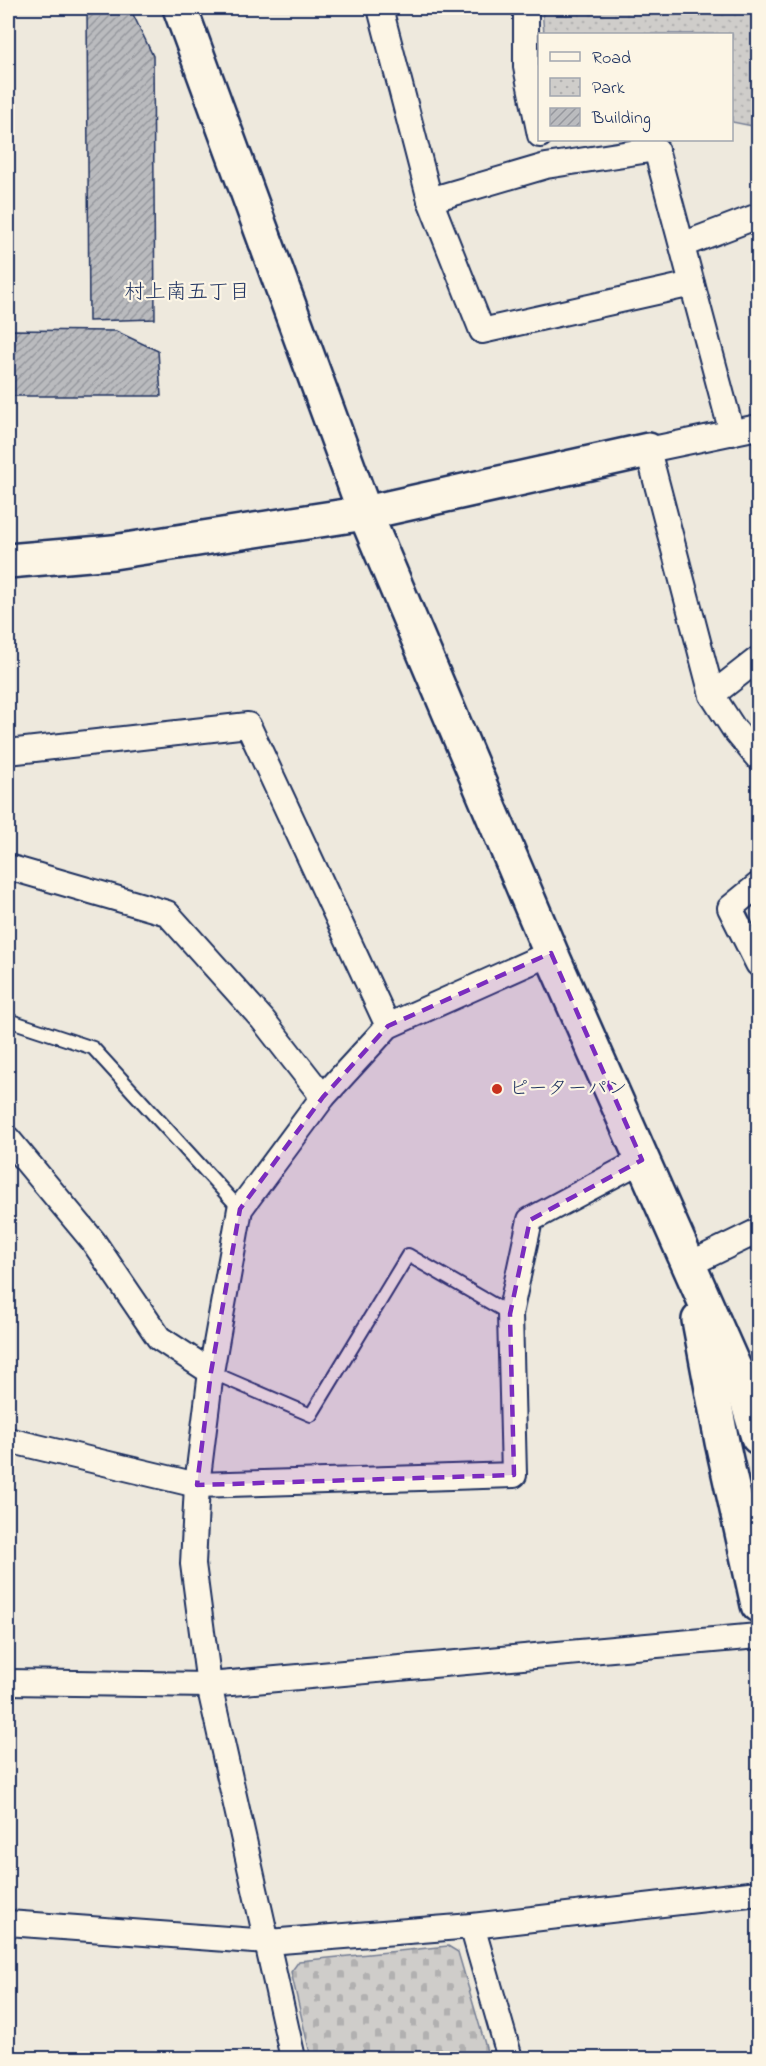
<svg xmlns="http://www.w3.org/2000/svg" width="766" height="2066" font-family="'Indie Flower','Klee One',sans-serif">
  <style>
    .cemetery { fill: url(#cemetery-stones); stroke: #757e94; stroke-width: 1.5 }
    .park { fill: url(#park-dots); stroke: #757e94; stroke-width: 1.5 }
    .building { fill: url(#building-hatch); stroke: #1b2f5e; stroke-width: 1.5 }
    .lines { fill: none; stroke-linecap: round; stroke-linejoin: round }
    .lane-casing { stroke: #1b2f5e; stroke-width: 16 }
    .street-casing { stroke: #1b2f5e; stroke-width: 28 }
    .secondary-casing { stroke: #1b2f5e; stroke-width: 38 }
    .lane { stroke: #fcf5e5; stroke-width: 12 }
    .street { stroke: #fcf5e5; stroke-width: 24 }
    .secondary { stroke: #fcf5e5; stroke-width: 33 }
    .marked { fill: #7b2cbf; fill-opacity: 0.2; stroke: #7b2cbf; stroke-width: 4.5; stroke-dasharray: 12 8; stroke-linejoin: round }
    .poi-dot { fill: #c8321e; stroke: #fcf5e5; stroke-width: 2 }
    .labels { text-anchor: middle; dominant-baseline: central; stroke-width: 4.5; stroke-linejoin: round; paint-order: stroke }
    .poi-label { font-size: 20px; fill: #1b2f5e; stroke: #fcf5e5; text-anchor: start }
    .neighbourhood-label { font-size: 21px; fill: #1b2f5e; stroke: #fcf5e5 }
  </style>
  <defs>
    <pattern id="cemetery-stones" width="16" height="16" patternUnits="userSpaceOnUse" patternTransform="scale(1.5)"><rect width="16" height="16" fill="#cfcdca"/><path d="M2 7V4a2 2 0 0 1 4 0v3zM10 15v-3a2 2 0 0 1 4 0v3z" fill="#b1b0b0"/></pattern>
    <pattern id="park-dots" width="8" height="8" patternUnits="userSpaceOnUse" patternTransform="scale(1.5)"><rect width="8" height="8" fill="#cfcdca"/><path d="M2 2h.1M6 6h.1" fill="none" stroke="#b1b0b0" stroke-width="1.8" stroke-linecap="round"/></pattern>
    <pattern id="building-hatch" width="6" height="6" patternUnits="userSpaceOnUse" patternTransform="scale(1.5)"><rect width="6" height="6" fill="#babbbe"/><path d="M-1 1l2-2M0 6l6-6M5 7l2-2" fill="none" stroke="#96989e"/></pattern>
  </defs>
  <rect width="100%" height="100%" fill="#eee9dd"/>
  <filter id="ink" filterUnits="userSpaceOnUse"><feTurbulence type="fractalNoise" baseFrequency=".0167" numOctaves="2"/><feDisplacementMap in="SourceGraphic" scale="12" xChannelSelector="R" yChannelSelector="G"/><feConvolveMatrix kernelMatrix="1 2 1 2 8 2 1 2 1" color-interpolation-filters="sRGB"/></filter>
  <g filter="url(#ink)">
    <path class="cemetery" d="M 448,1946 L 458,1952 L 489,2058 L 311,2058 L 291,1972 L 299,1961 Z"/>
    <path class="park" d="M 542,8 L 758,8 L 758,127 L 732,122 L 732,34 L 544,34 Z"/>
    <g class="building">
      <path d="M 87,8 L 130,8 L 153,56 L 155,319 L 89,321 Z"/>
      <path d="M 8,330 L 116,331 L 158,351 L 161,396 L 8,396 Z"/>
    </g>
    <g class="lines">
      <defs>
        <g id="lane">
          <path d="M 8,1020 L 93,1048 L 240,1209"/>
          <path d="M 211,1372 L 311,1415 L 408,1255 L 510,1314"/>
        </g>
        <g id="street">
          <path d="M 380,8 L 430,200 L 482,331 L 692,284"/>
          <path d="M 526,8 L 526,67 L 540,135"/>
          <path d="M 430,200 L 546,166 L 656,149 L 732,433"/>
          <path d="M 682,245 L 758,216"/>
          <path d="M 758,427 L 648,450 L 712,695 L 734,729 L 758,758"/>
          <path d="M 712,695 L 758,659"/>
          <path d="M 8,752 L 248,725 L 388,1026"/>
          <path d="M 8,867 L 167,913 L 263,1020 L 323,1097"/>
          <path d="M 758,885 L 730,908 L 758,964"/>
          <path d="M 8,1139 L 93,1241 L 159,1338 L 211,1372"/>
          <path d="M 688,1265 L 758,1231"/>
          <path d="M 8,1440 L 197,1485 L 514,1475 L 510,1314 L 530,1220 L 642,1160"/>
          <path d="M 8,1682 L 209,1685 L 758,1636"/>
          <path d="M 8,1923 L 268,1942 L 472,1926 L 758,1893"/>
          <path d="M 472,1926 L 510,2058"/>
          <path d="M 293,2058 L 209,1685 L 193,1564 L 197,1485 L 211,1372 L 240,1209 L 323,1097 L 388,1026 L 551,953"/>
        </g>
        <g id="secondary">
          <path d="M 180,8 L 365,513 L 551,953 L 744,1390 L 758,1437"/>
          <path d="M 8,561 L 113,552 L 365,513 L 648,450"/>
          <path d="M 699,1320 L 722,1442 L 758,1605"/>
        </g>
      </defs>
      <use href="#lane" class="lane-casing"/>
      <use href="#street" class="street-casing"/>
      <use href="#secondary" class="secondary-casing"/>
      <use href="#lane" class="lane"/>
      <use href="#street" class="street"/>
      <use href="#secondary" class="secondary"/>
    </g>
  </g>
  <path class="marked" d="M 551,953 L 642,1160 L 530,1220 L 510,1314 L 514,1475 L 197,1485 L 211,1372 L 240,1209 L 323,1097 L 388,1026 Z"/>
  <circle class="poi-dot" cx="497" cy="1089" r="6"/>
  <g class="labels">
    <g class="poi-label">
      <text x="509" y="1089">ピーターパン</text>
    </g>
    <g class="neighbourhood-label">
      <text x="187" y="293">村上南五丁目</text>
    </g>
  </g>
  <rect width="766" height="2066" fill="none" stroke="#fcf5e5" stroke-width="30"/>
  <rect x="15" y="15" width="736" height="2036" fill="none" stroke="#1b2f5e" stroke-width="2" filter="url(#ink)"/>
  <rect x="538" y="33" width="195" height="108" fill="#fcf5e5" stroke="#a2a6af" stroke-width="1.5"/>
  <rect x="550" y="52" width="30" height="9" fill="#fcf5e5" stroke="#a2a6af" stroke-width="1.5"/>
  <text x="592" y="63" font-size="18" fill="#1b2f5e">Road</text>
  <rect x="550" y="78" width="30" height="18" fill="url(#park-dots)" stroke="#a2a6af" stroke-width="1.5"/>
  <text x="592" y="93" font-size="18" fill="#1b2f5e">Park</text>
  <rect x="550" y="108" width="30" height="18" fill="url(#building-hatch)" stroke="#a2a6af" stroke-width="1.5"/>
  <text x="592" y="123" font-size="18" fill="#1b2f5e">Building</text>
</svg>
